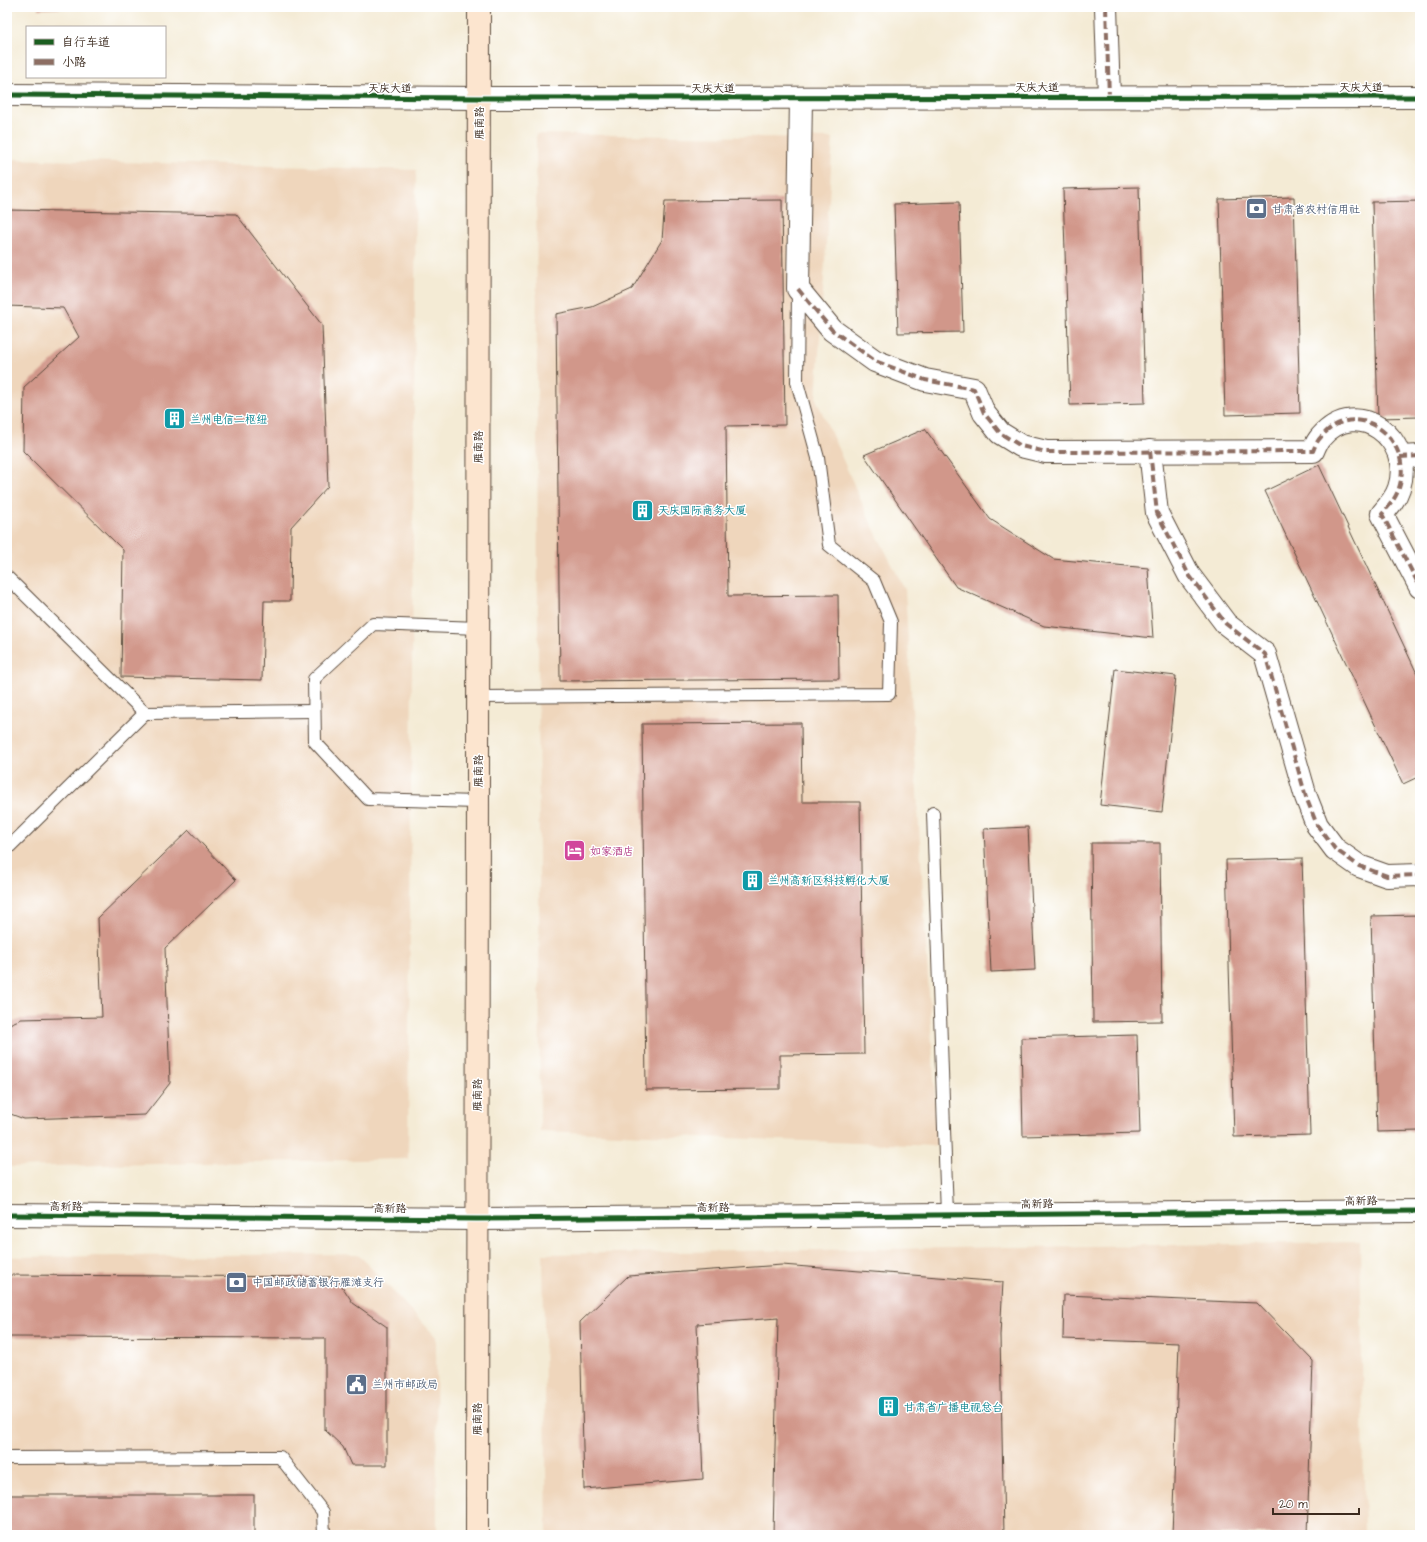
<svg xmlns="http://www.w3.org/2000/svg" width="1427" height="1542" font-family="'Architects Daughter','LXGW WenKai TC',sans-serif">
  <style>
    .built { fill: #efd6bc }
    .building { fill: #d1978a }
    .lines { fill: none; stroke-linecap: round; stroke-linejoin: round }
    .service-casing { stroke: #574739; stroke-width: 14 }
    .minor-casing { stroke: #574739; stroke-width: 24 }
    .tertiary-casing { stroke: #574739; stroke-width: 24 }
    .secondary-casing { stroke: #574739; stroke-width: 24 }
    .service { stroke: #fff; stroke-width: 12 }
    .minor { stroke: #fff; stroke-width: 22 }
    .tertiary { stroke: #fff; stroke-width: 22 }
    .secondary { stroke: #fce5cf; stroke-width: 22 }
    .quiet { stroke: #8d6e63; stroke-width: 4; stroke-dasharray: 8 4; stroke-linecap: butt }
    .cycleway-casing { stroke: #fff; stroke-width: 8 }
    .cycleway { stroke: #1b5e20; stroke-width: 5 }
    .labels { text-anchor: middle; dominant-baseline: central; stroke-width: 3; stroke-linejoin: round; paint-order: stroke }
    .street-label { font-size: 11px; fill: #3b2a1e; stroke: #fff }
    .service-label { font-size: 11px; fill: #4e5e75; stroke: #fff; text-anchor: start }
    .culture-label { font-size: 11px; fill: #0d838f; stroke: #fff; text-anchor: start }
    .hotel-label { font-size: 11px; fill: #b23c85; stroke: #fff; text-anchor: start }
  </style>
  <rect width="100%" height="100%" fill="#fff"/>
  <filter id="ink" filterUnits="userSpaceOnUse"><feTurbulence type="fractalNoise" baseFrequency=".025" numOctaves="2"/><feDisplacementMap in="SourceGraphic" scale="8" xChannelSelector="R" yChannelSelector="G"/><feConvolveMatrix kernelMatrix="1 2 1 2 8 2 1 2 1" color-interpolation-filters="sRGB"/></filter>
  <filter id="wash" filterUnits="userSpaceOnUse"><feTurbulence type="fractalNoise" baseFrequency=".012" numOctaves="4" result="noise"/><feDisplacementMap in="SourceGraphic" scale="16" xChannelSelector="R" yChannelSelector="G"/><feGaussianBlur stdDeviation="0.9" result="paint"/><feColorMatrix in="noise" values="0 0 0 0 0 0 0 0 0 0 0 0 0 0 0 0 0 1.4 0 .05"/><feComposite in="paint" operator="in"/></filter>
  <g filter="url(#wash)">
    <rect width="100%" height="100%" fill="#f4ebd5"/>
    <g class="built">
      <path d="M 536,134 L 833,138 L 816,399 L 870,521 L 905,590 L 938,1146 L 540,1131 Z"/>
      <path d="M 7,159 L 416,170 L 408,1159 L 7,1167 Z"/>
      <path d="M 1360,1242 L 1365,1535 L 547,1535 L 543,1254 Z"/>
      <path d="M 358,1254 L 436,1337 L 437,1535 L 7,1535 L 7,1257 Z"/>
    </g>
    <g id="blocks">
      <g class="building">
        <path d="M 38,7 L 73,7 L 73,8 L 38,9 Z"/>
        <path d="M 1139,187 L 1145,403 L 1070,405 L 1063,189 Z"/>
        <path d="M 1294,197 L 1300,413 L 1225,415 L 1219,199 Z"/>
        <path d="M 782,200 L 785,425 L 726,426 L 728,596 L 838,595 L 839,679 L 560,681 L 556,314 L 592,307 L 632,289 L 662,240 L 665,201 Z"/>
        <path d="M 1420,201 L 1420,417 L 1378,418 L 1372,202 Z"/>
        <path d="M 959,202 L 963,332 L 898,333 L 894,204 Z"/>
        <path d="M 7,210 L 236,214 L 322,325 L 328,486 L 291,527 L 290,601 L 264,601 L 262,680 L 121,677 L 123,550 L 23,451 L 24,387 L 79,337 L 63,308 L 7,306 Z"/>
        <path d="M 925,429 L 990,519 L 1053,559 L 1148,568 L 1153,638 L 1044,626 L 956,587 L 864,455 Z"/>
        <path d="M 1319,465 L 1420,680 L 1420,776 L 1403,784 L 1265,491 Z"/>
        <path d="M 1115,669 L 1176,676 L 1162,812 L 1100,805 Z"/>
        <path d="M 801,723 L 802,802 L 860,802 L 864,1054 L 780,1055 L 780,1089 L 646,1090 L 642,724 Z"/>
        <path d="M 1028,827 L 1035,970 L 991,972 L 984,829 Z"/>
        <path d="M 189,830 L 236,880 L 165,948 L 170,1083 L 145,1115 L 24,1119 L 8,1113 L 7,1025 L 21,1019 L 102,1017 L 98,918 Z"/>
        <path d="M 1091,843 L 1160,843 L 1162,1021 L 1093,1022 Z"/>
        <path d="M 1302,858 L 1310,1135 L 1234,1137 L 1226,860 Z"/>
        <path d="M 1420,915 L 1420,1131 L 1377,1132 L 1371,916 Z"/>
        <path d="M 1137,1035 L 1140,1133 L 1023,1136 L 1021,1038 Z"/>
        <path d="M 782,1265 L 1003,1282 L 1000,1335 L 1004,1535 L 773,1535 L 778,1318 L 697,1324 L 703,1479 L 584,1489 L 580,1322 L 628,1276 Z"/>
        <path d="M 7,1275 L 336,1277 L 353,1303 L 387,1327 L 387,1465 L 351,1465 L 343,1447 L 325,1430 L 325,1338 L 7,1337 Z"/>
        <path d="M 1064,1295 L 1257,1303 L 1313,1361 L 1307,1535 L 1172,1535 L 1179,1343 L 1063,1339 Z"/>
        <rect x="7" y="1495" width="247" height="40"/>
      </g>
    </g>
  </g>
  <g filter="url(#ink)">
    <use href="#blocks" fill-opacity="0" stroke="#574739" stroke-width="1"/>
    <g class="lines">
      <defs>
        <g id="service">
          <path d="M 7,577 L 145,713 L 7,849"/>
          <path d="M 478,697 L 889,694 L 891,622 L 874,581 L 829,545 L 818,458 L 797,382 L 798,290"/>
          <path d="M 145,713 L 314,711"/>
          <path d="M 478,802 L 368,799 L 315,742 L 314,679 L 373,624 L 478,628"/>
          <path d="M 933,813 L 947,1215"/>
          <path d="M 7,1458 L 280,1457 L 323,1512 L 324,1535"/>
        </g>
        <g id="minor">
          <path d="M 1106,7 L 1109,97"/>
          <path d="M 801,98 L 798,289 L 832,330 L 875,361 L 925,380 L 974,389 L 984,413 L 1000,433 L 1021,446 L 1046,452 L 1313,451 C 1315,446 1317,441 1321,437 C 1357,395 1415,439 1399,488 C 1396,498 1389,506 1382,514 L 1420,587"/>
          <path d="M 1150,451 L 1157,513 L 1189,575 L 1226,624 L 1265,654 L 1306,797 L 1317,825 L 1335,849 L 1359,866 L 1387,876 L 1420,875"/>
          <path d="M 1400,457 L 1420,456"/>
        </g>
        <g id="tertiary">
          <path d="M 7,95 L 479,98 L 1420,97"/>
          <path d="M 7,1215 L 477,1219 L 1420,1211"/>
        </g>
        <path id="secondary" d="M 477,1535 L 479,7"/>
      </defs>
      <use href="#service" class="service-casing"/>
      <use href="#minor" class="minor-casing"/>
      <use href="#tertiary" class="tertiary-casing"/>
      <use href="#secondary" class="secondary-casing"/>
      <use href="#service" class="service"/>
      <use href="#minor" class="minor"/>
      <use href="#tertiary" class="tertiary"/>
      <use href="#secondary" class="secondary"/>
      <g class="quiet">
        <path d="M 1106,7 L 1109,97"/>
        <path d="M 798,289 L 832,330 L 875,361 L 925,380 L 974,389 L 984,413 L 1000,433 L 1021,446 L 1046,452 L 1313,451 C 1315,446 1317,441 1321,437 C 1357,395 1415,439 1399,488 C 1396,498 1389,506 1382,514 L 1420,587"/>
        <path d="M 1150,451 L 1157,513 L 1189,575 L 1226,624 L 1265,654 L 1306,797 L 1317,825 L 1335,849 L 1359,866 L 1387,876 L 1420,875"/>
        <path d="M 1400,457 L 1420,456"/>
      </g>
      <defs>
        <g id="cycleway">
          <path d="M 7,95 L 479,98 L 1420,97"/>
          <path d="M 7,1215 L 477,1219 L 1420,1211"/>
        </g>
      </defs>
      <use href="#cycleway" class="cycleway-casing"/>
      <use href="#cycleway" class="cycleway"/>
    </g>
  </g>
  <defs>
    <symbol id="bank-square" viewBox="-11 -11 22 22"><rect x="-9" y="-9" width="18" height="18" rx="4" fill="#5c6f8a" stroke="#fff"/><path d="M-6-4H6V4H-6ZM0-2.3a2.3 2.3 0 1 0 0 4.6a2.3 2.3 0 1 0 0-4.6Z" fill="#fff"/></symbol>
    <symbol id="building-square" viewBox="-11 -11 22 22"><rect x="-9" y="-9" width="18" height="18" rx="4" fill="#0f9aa8" stroke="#fff"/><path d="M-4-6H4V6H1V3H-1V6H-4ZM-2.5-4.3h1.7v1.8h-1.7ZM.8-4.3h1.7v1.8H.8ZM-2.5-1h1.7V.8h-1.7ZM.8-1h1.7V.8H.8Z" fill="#fff"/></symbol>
    <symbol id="hotel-square" viewBox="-11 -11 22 22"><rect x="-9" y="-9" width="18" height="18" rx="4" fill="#d1479c" stroke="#fff"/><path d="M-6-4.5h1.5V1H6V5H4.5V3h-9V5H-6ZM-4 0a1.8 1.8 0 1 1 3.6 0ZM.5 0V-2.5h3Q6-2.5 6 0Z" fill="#fff"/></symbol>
    <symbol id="civic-square" viewBox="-11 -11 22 22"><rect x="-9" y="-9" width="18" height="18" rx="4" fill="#5c6f8a" stroke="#fff"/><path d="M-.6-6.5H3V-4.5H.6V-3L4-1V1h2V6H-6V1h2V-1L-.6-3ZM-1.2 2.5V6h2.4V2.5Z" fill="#fff"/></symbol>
  </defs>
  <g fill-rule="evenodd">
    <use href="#bank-square" x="1244" y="196" width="25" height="25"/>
    <use href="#building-square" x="162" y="406" width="25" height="25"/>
    <use href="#building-square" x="630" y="498" width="25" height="25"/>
    <use href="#hotel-square" x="562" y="838" width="25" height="25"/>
    <use href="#building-square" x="740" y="868" width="25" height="25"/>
    <use href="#bank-square" x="224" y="1270" width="25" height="25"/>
    <use href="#civic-square" x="344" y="1372" width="25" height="25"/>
    <use href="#building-square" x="876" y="1394" width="25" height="25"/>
  </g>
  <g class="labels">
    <g class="street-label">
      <text x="1037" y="87">天庆大道</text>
      <text x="1361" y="87">天庆大道</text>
      <text x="390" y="88">天庆大道</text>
      <text x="713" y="88">天庆大道</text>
      <text transform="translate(479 123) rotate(-90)">雁南路</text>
      <text transform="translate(478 447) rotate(-90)">雁南路</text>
      <text transform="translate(478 771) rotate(-90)">雁南路</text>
      <text transform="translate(477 1095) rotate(-90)">雁南路</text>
      <text transform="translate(1361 1201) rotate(-1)">高新路</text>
      <text transform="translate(1037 1204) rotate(-1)">高新路</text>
      <text x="66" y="1206">高新路</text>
      <text x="713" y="1207">高新路</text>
      <text x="390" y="1208">高新路</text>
      <text transform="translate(477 1419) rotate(-90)">雁南路</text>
    </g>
    <g class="service-label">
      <text x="1272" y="209">甘肃省农村信用社</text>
      <text x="252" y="1282">中国邮政储蓄银行雁滩支行</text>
      <text x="372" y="1384">兰州市邮政局</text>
    </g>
    <g class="culture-label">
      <text x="190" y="419">兰州电信二枢纽</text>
      <text x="658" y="510">天庆国际商务大厦</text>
      <text x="768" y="880">兰州高新区科技孵化大厦</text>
      <text x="904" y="1407">甘肃省广播电视总台</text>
    </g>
    <g class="hotel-label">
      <text x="590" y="851">如家酒店</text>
    </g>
  </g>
  <rect width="1427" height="1542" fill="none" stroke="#fff" stroke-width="24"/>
  <rect x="26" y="26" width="140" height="52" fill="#ffffff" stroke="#b1aaa5"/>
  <rect x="34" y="39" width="20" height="6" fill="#1b5e20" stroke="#b1aaa5"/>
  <text x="62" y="46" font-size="12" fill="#3b2a1e">自行车道</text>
  <rect x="34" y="59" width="20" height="6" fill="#8d6e63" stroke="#b1aaa5"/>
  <text x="62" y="66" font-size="12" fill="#3b2a1e">小路</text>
  <path d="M1273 1508v6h86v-6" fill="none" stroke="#3b2a1e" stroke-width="2"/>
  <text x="1279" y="1508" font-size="12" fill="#3b2a1e" stroke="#ffffff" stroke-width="3" paint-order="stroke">20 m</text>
</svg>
